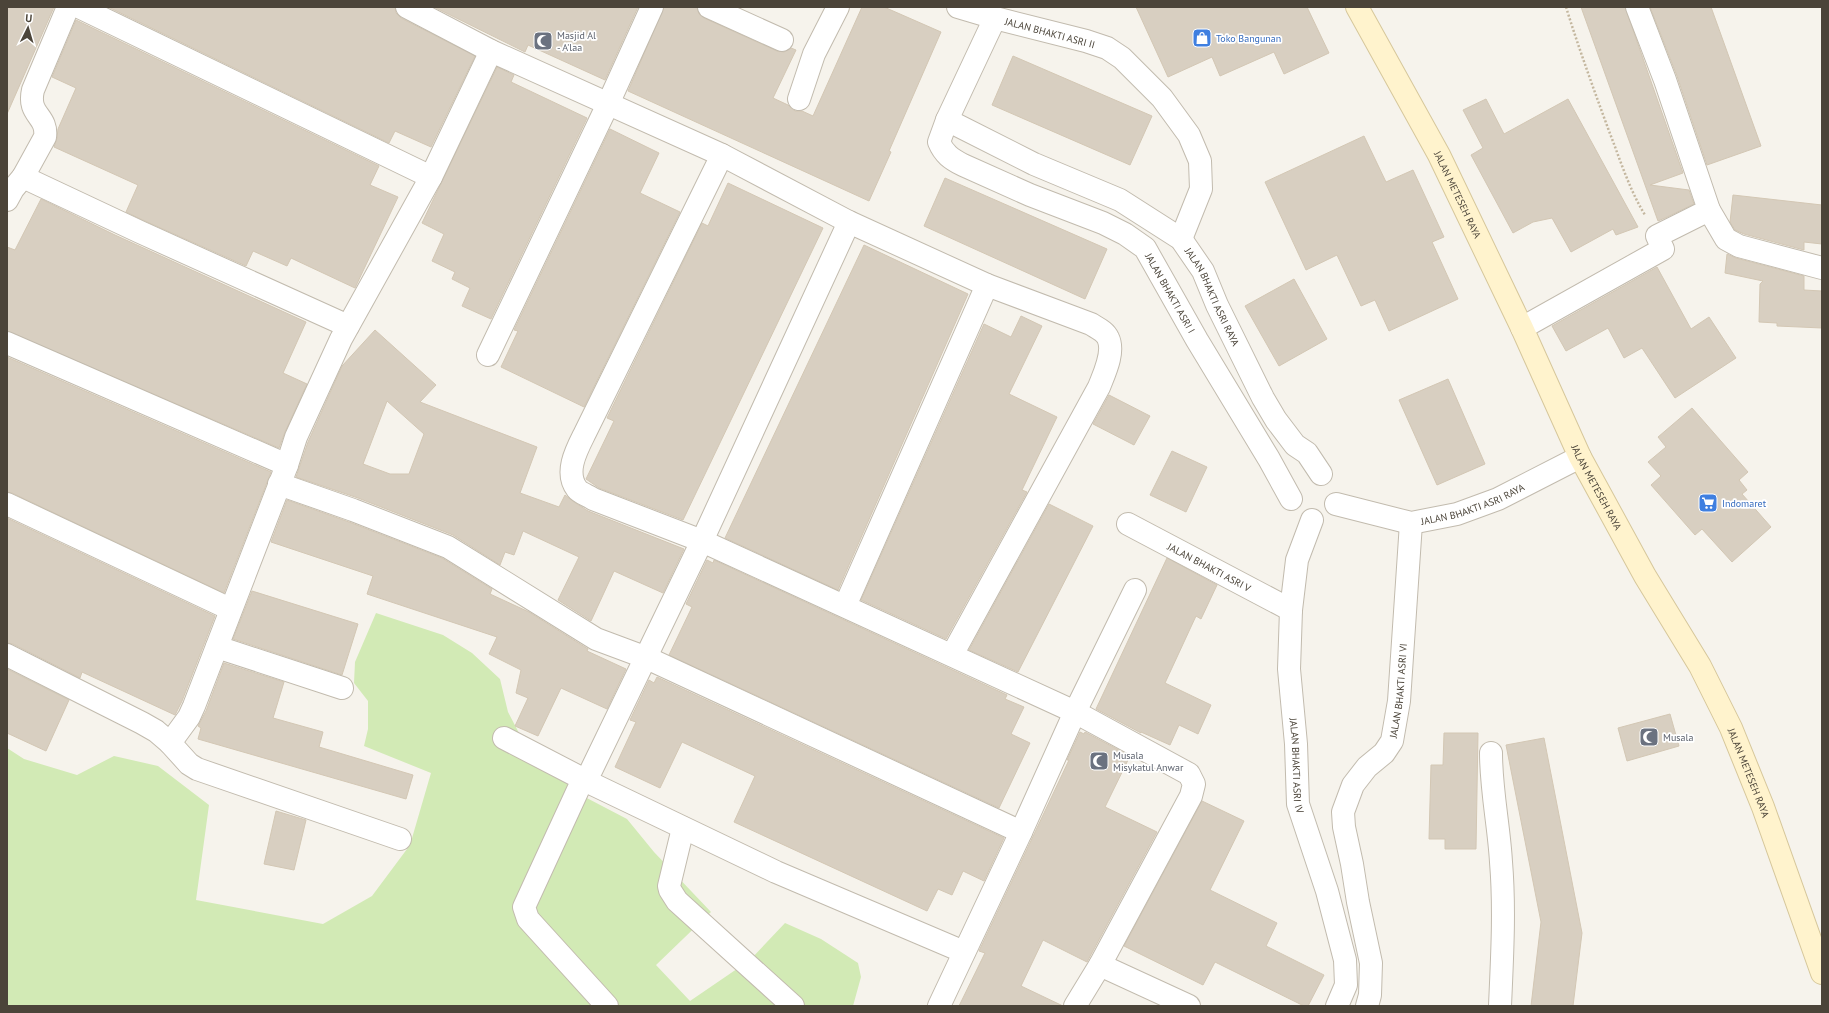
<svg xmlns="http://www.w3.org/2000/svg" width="1829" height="1013" font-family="'PT Sans',sans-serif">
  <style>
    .green { fill: #d2eab5 }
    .building { fill: #d8cfc1; stroke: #d3c7b4; fill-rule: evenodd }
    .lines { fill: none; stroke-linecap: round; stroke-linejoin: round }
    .minor-casing { stroke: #c2bbae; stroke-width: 24 }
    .secondary-casing { stroke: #d6c79b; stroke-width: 24 }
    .path { stroke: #c4b79f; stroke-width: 2.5; stroke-dasharray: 2 2; stroke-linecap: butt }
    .minor { stroke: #fff; stroke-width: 22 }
    .secondary { stroke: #fff3cd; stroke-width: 22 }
    .labels { text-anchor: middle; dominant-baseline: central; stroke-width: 3.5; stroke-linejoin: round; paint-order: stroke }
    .street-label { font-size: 10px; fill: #4b4439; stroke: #fff }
    .worship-label { font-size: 10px; fill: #5b616d; stroke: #fff; text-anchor: start }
    .shop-label { font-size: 10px; fill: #366cbe; stroke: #fff; text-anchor: start }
  </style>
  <rect width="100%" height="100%" fill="#f6f3ec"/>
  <path class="green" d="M 376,613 L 443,635 L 472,653 L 500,679 L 508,712 L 531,756 L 581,795 L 627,819 L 654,852 L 711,912 L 656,965 L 690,1001 L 750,960 L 785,923 L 821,939 L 858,963 L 861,977 L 853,1006 L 7,1006 L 7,748 L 24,759 L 77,775 L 114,756 L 158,766 L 209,805 L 196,900 L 323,924 L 372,896 L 410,845 L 431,773 L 364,746 L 368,729 L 368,701 L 354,683 L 355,662 Z"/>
  <g class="building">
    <path d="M 7,7 L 54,7 L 7,114 Z"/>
    <path d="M 108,7 L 395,7 L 396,13 L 401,18 L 475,56 L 431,147 L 395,131 L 389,143 Z"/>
    <path d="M 434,7 L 638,7 L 605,80 L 528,45 L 525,52 Z"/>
    <path d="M 664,7 L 697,7 L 699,14 L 704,18 L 777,51 L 784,52 L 791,48 L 796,50 L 773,98 L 788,105 L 795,111 L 802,111 L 813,116 L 862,7 L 884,7 L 941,32 L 889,151 L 891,152 L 869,201 L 628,91 Z"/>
    <path d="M 1136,7 L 1307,7 L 1329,53 L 1284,74 L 1274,52 L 1220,76 L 1212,57 L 1168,77 Z"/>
    <path d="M 1581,7 L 1625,7 L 1683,173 L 1650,185 L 1689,190 L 1694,204 L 1665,218 L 1658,221 Z"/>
    <path d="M 1650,7 L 1711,7 L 1761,146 L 1707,165 L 1677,76 Z"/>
    <path d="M 76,20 L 379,166 L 370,185 L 398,197 L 355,288 L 291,258 L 287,266 L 253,251 L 246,266 L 145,221 L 126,212 L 138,185 L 54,147 L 57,138 L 58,129 L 76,88 L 52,77 Z"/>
    <path d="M 1013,56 L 1152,116 L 1130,165 L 992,105 Z"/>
    <path d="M 497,67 L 514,75 L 511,82 L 587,118 L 491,319 L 462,306 L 470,288 L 452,279 L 455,272 L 432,261 L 444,234 L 422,223 Z"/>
    <path d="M 1486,99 L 1504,134 L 1568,99 L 1638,227 L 1616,235 L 1613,229 L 1571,252 L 1552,218 L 1533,222 L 1513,233 L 1471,155 L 1483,148 L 1463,110 Z"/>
    <path d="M 610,129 L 659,153 L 640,193 L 680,212 L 584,407 L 501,367 L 518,331 L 514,330 Z"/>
    <path d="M 1364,136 L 1386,182 L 1413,170 L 1444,237 L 1432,242 L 1458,299 L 1389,331 L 1375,300 L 1361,306 L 1337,255 L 1306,270 L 1265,182 Z"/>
    <path d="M 945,178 L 1107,249 L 1085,299 L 924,226 Z"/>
    <path d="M 728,183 L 823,228 L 683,520 L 599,488 L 586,479 L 614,421 L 607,418 L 702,223 L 708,226 Z"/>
    <path d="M 1733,195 L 1822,205 L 1822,244 L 1804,242 L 1804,250 L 1744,234 L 1735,230 L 1730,222 Z"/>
    <path d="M 41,199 L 115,235 L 306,322 L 283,373 L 307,384 L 285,432 L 279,448 L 7,331 L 7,247 L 15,250 Z"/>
    <path d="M 864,245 L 968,294 L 838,590 L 725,538 Z"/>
    <path d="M 1727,254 L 1736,258 L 1804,276 L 1804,290 L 1822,291 L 1822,328 L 1777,326 L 1777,323 L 1759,322 L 1760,284 L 1763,281 L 1725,273 Z"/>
    <path d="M 1657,267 L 1691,329 L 1709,317 L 1736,358 L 1675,398 L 1642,348 L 1624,358 L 1608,328 L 1566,351 L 1552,326 Z"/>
    <path d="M 1294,279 L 1327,339 L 1279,366 L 1245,306 Z"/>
    <path d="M 1021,316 L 1042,326 L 1009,394 L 1057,417 L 1022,490 L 1027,492 L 946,639 L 861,600 L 984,324 L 1011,337 Z"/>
    <path d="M 375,330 L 436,385 L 420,402 L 537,447 L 520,493 L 559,507 L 565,495 L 574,502 L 588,511 L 684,549 L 663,593 L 614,571 L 591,621 L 558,600 L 579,557 L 523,531 L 514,555 L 505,552 L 500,565 L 453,535 L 358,498 L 296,477 L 308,442 L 342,366 ZM 387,401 L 424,434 L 409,474 L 390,474 L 363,464 Z"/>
    <path d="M 7,357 L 271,472 L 224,593 L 12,493 L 7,492 Z"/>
    <path d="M 1448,379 L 1485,464 L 1437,485 L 1399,400 Z"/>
    <path d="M 1109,395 L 1150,416 L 1134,445 L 1093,424 Z"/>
    <path d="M 1692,408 L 1748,472 L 1739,480 L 1747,490 L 1742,494 L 1771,527 L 1732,562 L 1702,529 L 1695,535 L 1651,485 L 1661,476 L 1648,462 L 1666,447 L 1658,437 Z"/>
    <path d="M 1172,451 L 1207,467 L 1186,512 L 1150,495 Z"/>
    <path d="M 287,500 L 349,522 L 442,558 L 492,589 L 490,594 L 529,612 L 588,649 L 587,651 L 626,669 L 607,709 L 561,688 L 538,736 L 515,726 L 528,698 L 516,693 L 521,670 L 489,654 L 497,637 L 367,594 L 373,576 L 271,542 Z"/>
    <path d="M 1049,504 L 1093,526 L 1018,672 L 969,650 Z"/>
    <path d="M 7,518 L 215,616 L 182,701 L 175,715 L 82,672 L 80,678 L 13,644 L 7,643 Z"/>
    <path d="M 1167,558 L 1217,585 L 1201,619 L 1196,616 L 1165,683 L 1211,705 L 1198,734 L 1179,725 L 1170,745 L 1141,732 L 1141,733 L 1096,709 Z"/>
    <path d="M 707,560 L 713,563 L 714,560 L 1007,695 L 1005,699 L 1024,707 L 1011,734 L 1030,743 L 999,808 L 669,655 L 692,607 L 686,604 Z"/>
    <path d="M 252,591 L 358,624 L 342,675 L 233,639 Z"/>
    <path d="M 224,663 L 284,682 L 273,718 L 323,732 L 319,747 L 413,775 L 406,799 L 198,739 L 201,728 L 198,726 L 206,711 Z"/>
    <path d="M 7,669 L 69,700 L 46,751 L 7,733 Z"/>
    <path d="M 657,677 L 1004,838 L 984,881 L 963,871 L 952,895 L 938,889 L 927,911 L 734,822 L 755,776 L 682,742 L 660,788 L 615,767 L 636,722 L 630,720 L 649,680 L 654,683 Z"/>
    <path d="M 1670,714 L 1679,746 L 1627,761 L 1618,728 Z"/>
    <path d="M 1080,732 L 1084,734 L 1085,732 L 1130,756 L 1105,807 L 1157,832 L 1087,962 L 1043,940 L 1021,986 L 1063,1006 L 959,1006 L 985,953 L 979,951 L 1069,760 L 1067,760 Z"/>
    <path d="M 1444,733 L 1478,733 L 1476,849 L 1445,849 L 1445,839 L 1429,839 L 1431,765 L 1443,765 Z"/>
    <path d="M 1544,738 L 1582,933 L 1573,1006 L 1531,1006 L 1541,922 L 1506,745 Z"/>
    <path d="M 1202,801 L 1244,821 L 1210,890 L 1277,923 L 1266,946 L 1324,975 L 1308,1006 L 1304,1006 L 1215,962 L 1203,985 L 1124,946 Z"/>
    <path d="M 276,811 L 306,820 L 294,870 L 264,864 Z"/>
  </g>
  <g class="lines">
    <defs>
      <g id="minor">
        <path d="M 79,7 L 431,177"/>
        <path d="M 407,7 L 491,51 L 722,155 L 849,222 L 987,285 L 1091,324 C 1097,328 1105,331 1108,338 C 1115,352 1104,374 1099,387 L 952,655"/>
        <path d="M 709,7 L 782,40"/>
        <path d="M 958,7 L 995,18"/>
        <path d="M 799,99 L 814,54 L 838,7"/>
        <path id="s1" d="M 947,120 L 1034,164 L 1120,200 L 1181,239 L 1203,271 L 1217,305 L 1263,398 L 1276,420 L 1295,445 L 1307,453 L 1321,474"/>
        <path d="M 722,155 L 585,433 C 577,449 564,472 577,489 C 580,493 589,496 593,499 L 702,541 L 1075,712 L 1189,774 L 1194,784 L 1191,796 L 1100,965 L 1075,1006"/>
        <path d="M 23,177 L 45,137 C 48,115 27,116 33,90 L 68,7"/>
        <path d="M 7,200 L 13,189 L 23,177 L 140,232 L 348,326"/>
        <path d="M 1709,210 L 1726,239 L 1739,246 L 1822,268"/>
        <path d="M 849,222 L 702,541 L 586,781 L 776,872 L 964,952"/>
        <path id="s2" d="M 1181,239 L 1201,189 L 1200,161 L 1189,135 L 1162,98 L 1122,58 L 1107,48 L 1086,41 L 995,18 L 947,120 L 939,142 C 944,154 951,159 963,165 L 1030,195 L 1103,223 L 1125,234 L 1145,248 L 1197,340 L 1269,459 L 1291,499"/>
        <path d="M 1522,328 L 1663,249 L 1657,236 L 1709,210 L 1665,80 L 1637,7"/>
        <path d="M 7,343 L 287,465"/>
        <path d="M 488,355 L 608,104 L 652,7"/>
        <path d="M 279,484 L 353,510 L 448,547 L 596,639 L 647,658 L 1021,832"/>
        <path d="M 7,504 L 230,609"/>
        <path id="s3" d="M 1336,504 L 1411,523 L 1457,514 L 1498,499 L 1580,457"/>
        <path id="s4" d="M 1312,520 L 1297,560 L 1291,610 L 1289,669 L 1296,744 L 1298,804 L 1327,891 L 1345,960 L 1346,985 L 1337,1006"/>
        <path id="s5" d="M 1128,524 L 1291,610"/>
        <path d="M 845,606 L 987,285"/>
        <path d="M 217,647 L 342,688"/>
        <path d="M 7,655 L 142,723 L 156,731 L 170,743 L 189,717 L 194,706 L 287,465 L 296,437 L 341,339 L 431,177 L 491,51"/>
        <path d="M 504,738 L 583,779 L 524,907 L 528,919 L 607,1006"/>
        <path d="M 170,743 L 189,764 L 197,769 L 400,839"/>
        <path d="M 1491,753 C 1491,790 1499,826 1501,862 C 1505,910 1502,959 1500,1006"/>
        <path d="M 683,828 L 669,886 L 670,890 L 677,901 L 793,1006"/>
        <path d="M 1100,965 L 1189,1006"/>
        <path d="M 939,1006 L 1021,832 L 1075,712 L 1135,590"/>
        <path id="s6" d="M 1367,1006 L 1370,995 L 1371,963 L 1358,902 L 1352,864 L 1344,827 L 1343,812 L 1353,785 L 1367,767 L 1384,753 L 1392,741 L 1399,701 L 1411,523"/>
      </g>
      <g id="secondary">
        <path id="s7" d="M 1357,7 L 1439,155 L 1522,328 L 1580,457 L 1645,576 L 1700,666 L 1731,728 L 1763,807 L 1822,973"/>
      </g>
    </defs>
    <use href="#minor" class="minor-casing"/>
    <use href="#secondary" class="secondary-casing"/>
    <path class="path" d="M 1566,7 C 1579,49 1594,90 1609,131 C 1620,159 1629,189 1645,215"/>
    <use href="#minor" class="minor"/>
    <use href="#secondary" class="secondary"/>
  </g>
  <defs>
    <symbol id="shop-square" viewBox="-11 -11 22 22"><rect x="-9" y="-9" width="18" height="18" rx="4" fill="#3f7fe0" stroke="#fff"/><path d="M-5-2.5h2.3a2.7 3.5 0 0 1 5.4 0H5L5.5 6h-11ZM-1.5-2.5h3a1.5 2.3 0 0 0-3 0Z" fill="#fff"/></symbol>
    <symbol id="mosque-square" viewBox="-11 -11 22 22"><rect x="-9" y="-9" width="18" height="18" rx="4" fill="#6b7280" stroke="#fff"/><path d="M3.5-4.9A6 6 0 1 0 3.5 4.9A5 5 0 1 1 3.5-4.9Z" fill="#fff"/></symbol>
    <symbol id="supermarket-square" viewBox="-11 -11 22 22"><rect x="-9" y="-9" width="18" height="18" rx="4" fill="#3f7fe0" stroke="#fff"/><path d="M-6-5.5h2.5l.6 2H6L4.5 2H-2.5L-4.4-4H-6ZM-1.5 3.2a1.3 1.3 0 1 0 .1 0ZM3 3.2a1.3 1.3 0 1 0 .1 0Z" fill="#fff"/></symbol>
  </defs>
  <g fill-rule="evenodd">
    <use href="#shop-square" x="1191" y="27" width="22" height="22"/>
    <use href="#mosque-square" x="532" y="30" width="22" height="22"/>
    <use href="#supermarket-square" x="1697" y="492" width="22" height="22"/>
    <use href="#mosque-square" x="1638" y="726" width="22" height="22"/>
    <use href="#mosque-square" x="1088" y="750" width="22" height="22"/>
  </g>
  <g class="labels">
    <g class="street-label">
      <text transform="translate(1050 33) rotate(15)">JALAN BHAKTI ASRI II</text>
      <text stroke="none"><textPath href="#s7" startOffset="213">JALAN METESEH RAYA</textPath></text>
      <text stroke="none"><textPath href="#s2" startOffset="769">JALAN BHAKTI ASRI I</textPath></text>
      <text stroke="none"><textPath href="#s1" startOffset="329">JALAN BHAKTI ASRI RAYA</textPath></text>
      <text stroke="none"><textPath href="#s7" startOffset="537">JALAN METESEH RAYA</textPath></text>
      <text stroke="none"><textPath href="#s3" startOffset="142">JALAN BHAKTI ASRI RAYA</textPath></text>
      <text stroke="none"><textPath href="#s5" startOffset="92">JALAN BHAKTI ASRI V</textPath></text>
      <text stroke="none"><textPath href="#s6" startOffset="336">JALAN BHAKTI ASRI VI</textPath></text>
      <text stroke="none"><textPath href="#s4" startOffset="249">JALAN BHAKTI ASRI IV</textPath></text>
      <text stroke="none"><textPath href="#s7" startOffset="861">JALAN METESEH RAYA</textPath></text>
    </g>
    <g class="worship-label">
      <text x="557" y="35">Masjid Al<tspan x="557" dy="12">- A'laa</tspan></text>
      <text x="1663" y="737">Musala</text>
      <text x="1113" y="755">Musala<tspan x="1113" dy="12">Misykatul Anwar</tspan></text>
    </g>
    <g class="shop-label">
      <text x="1216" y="38">Toko Bangunan</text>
      <text x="1722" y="503">Indomaret</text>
    </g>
  </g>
  <rect width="1829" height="1013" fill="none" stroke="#4b4439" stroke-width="16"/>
  <g transform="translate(28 28) rotate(5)" stroke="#ffffff" stroke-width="3" paint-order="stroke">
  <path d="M0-3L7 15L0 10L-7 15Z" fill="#4b4439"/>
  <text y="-6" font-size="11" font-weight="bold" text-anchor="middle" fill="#4b4439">U</text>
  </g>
</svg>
